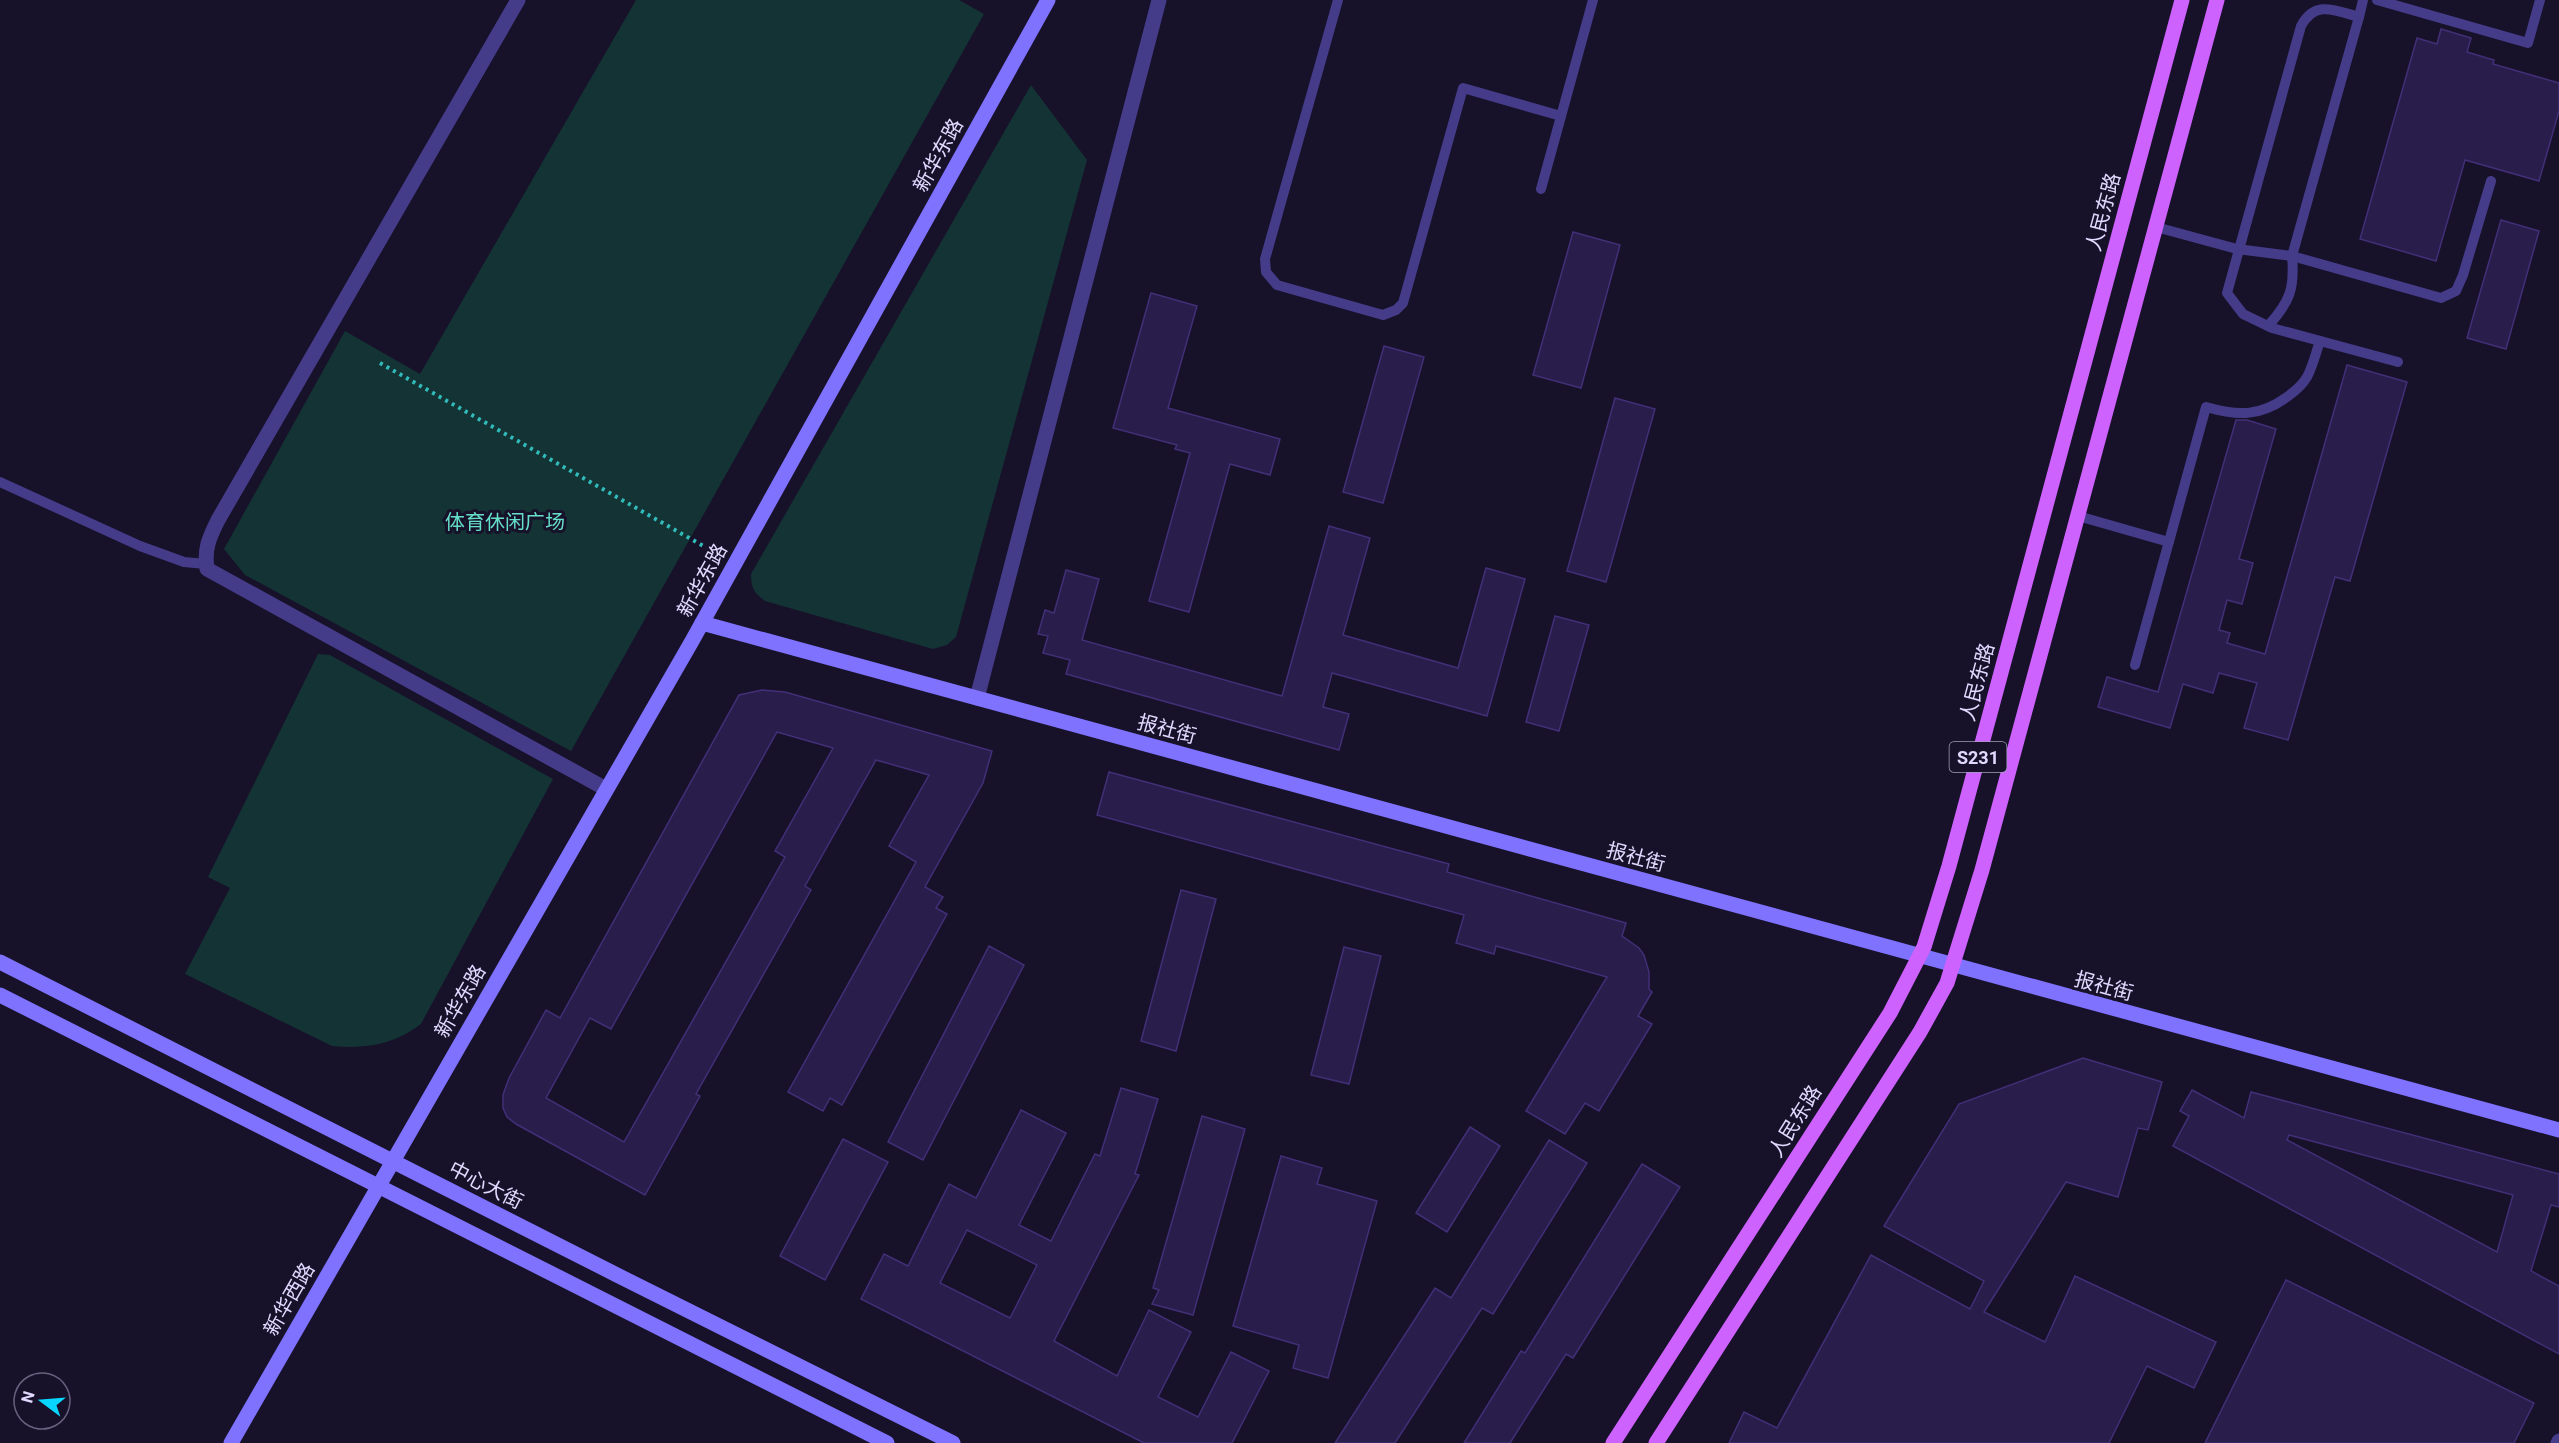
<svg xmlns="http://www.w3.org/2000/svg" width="2559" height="1443" font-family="Roboto,'Noto Sans SC',sans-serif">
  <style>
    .green { fill: #143334 }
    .building { fill: #291d4b; stroke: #422f77; stroke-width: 1.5; fill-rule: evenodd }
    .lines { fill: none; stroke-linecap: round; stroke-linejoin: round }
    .path { stroke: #31bcbb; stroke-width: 4; stroke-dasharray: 3 4.5; stroke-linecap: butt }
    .lane { stroke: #443c89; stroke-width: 10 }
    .street { stroke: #443c89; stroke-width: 15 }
    .secondary { stroke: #7e72fe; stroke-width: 15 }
    .primary { stroke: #cd62fe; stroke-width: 15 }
    .labels { text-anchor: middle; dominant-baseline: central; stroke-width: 6; stroke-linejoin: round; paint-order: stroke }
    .shield { fill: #17112a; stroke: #a49ebf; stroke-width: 1.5 }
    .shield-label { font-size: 18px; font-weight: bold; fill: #e1daff }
    .street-label { font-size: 20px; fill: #e1daff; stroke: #17112a }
    .park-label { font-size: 20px; fill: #65e0c8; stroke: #17112a }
  </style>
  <rect width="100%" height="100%" fill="#17112a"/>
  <g class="green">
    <path d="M 636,0 L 959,0 L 984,14 L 571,751 L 245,575 L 224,549 L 345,331 L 420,374 Z"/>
    <path d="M 1031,85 L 1087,160 L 956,637 L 947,645 L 933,649 L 765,601 C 754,593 751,588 751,574 Z"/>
    <path d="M 318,654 L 330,655 L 553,779 L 421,1024 C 394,1045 365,1049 332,1046 L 185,974 L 230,888 L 208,877 Z"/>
  </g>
  <g class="building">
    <path d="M 2441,29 L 2471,38 L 2467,52 L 2494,60 L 2493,64 L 2559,83 L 2559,111 L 2539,181 L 2465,160 L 2436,261 L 2360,239 L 2417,38 L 2437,44 Z"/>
    <path d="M 2501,220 L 2539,231 L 2506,349 L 2467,338 Z"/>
    <path d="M 1573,232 L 1620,245 L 1581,388 L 1533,375 Z"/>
    <path d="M 1151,293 L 1197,306 L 1168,408 L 1280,439 L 1270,475 L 1230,464 L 1189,612 L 1149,601 L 1190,453 L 1175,449 L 1177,445 L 1113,428 Z"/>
    <path d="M 1384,346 L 1424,357 L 1383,503 L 1343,492 Z"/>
    <path d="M 2347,365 L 2407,382 L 2350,581 L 2335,577 L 2288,740 L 2244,728 L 2257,683 L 2219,673 L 2213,693 L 2183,684 L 2170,728 L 2098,707 L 2107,677 L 2158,692 L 2236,420 L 2247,420 L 2276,429 L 2239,559 L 2253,563 L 2242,604 L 2227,600 L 2219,630 L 2230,633 L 2227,643 L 2265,654 Z"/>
    <path d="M 1615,398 L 1655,409 L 1606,582 L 1567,571 Z"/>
    <path d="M 1329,526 L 1370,538 L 1343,635 L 1458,668 L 1486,568 L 1525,579 L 1487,716 L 1332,673 L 1323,707 L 1349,714 L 1339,750 L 1066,674 L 1070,660 L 1043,653 L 1048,636 L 1038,634 L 1045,610 L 1054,613 L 1066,570 L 1099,579 L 1082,640 L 1282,696 Z"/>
    <path d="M 1555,616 L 1589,625 L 1559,731 L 1526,722 Z"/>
    <path d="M 762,690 L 785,692 L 992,751 L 983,783 L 925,887 L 943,897 L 936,908 L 947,914 L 842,1105 L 830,1098 L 823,1111 L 788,1092 L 916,862 L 889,846 L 929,775 L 876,760 L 805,886 L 811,890 L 696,1094 L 700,1096 L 645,1195 L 516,1124 L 507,1117 L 503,1108 L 503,1095 L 509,1078 L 546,1010 L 560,1018 L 739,695 ZM 777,732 L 833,748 L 775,851 L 785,857 L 624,1142 L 546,1098 L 590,1018 L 611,1029 Z"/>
    <path d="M 1109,772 L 1449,864 L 1447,872 L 1626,923 L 1622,936 L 1639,948 L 1644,955 L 1649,972 L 1649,989 L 1652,992 L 1638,1016 L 1652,1024 L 1599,1111 L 1585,1103 L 1565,1134 L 1526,1111 L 1607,977 L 1496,946 L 1494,954 L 1456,943 L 1464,915 L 1097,815 Z"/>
    <path d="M 1181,890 L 1216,899 L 1176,1051 L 1141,1041 Z"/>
    <path d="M 989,946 L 1024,965 L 923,1160 L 888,1142 Z"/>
    <path d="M 1344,947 L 1381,956 L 1349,1084 L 1311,1075 Z"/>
    <path d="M 2083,1058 L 2162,1082 L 2148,1130 L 2138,1128 L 2118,1197 L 2066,1182 L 1984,1312 L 2045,1342 L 2075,1276 L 2216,1342 L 2194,1388 L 2147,1366 L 2109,1443 L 1729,1443 L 1744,1412 L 1777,1428 L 1871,1255 L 1970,1309 L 1984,1281 L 1884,1226 L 1959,1104 Z"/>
    <path d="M 1121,1088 L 1158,1099 L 1135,1174 L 1139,1175 L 1054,1341 L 1117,1376 L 1149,1310 L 1191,1332 L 1158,1397 L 1198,1417 L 1231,1352 L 1269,1371 L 1232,1443 L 1144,1443 L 861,1299 L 884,1254 L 908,1266 L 949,1184 L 976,1198 L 1021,1110 L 1066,1133 L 1019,1225 L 1051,1241 L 1095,1154 L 1100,1156 ZM 967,1230 L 1037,1265 L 1010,1318 L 940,1283 Z"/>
    <path d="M 2192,1090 L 2244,1118 L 2251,1092 L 2559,1174 L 2559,1207 L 2551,1205 L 2531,1271 L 2559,1286 L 2559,1354 L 2173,1146 L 2189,1116 L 2180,1111 ZM 2289,1135 L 2513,1195 L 2497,1252 L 2287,1140 Z"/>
    <path d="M 1202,1116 L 1245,1129 L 1193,1315 L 1152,1304 L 1159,1290 L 1153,1288 Z"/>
    <path d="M 1470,1127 L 1500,1146 L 1447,1232 L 1416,1213 Z"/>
    <path d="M 843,1139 L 888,1162 L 825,1280 L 780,1256 Z"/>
    <path d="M 1549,1140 L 1587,1163 L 1493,1314 L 1482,1308 L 1395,1443 L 1335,1443 L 1435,1288 L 1451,1298 Z"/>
    <path d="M 1281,1156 L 1322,1168 L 1317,1184 L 1377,1201 L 1328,1378 L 1293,1368 L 1299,1345 L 1233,1326 Z"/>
    <path d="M 1642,1164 L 1680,1187 L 1573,1358 L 1566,1354 L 1510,1443 L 1464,1443 L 1521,1351 L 1525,1353 Z"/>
    <path d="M 2286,1280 L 2534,1403 L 2514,1443 L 2205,1443 Z"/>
  </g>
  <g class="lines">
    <path class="path" d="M 380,363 L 721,556"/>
    <g class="lane">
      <path d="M 1338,0 L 1265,259 L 1266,272 L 1277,285 L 1383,315 L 1396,310 L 1403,303 L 1463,88 L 1561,116"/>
      <path d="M 2363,0 L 2359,17 C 2334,10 2315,0 2301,26 L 2227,293 L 2243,314 L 2272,328 L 2398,362"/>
      <path d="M 2377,0 L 2528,43 L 2540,0"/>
      <path d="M 1541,189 L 1593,0"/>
      <path d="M 2156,227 L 2237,249 L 2292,256 L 2441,298 L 2456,291 L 2463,275 L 2491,181"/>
      <path d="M 2268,326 C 2290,302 2295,288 2292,256 L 2359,17"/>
      <path d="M 0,482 L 140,546 L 184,562 L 206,564"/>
      <path d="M 2078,516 L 2169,542"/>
      <path d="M 2135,665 L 2206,407 C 2238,416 2259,417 2287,397 C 2294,392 2303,384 2307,377 C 2313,366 2316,352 2320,341"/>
    </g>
    <g class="street">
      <path d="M 518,0 L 218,520 C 209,538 204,549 207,569 L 606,789"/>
      <path d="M 977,698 L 1159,0"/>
      <path d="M 2558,1443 L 2559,1441"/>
    </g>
    <g class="secondary">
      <path d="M 702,623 L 2559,1130"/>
      <path d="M 0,962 L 615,1274 L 953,1443"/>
      <path d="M 0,995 L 887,1443"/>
      <path d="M 231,1443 L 692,641 L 1048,0"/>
    </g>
    <g class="primary">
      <path d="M 1613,1443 L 1890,1013 L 1924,947 L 1949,866 L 2182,0"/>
      <path d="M 1656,1443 L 1920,1032 L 1947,983 L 1982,870 L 2217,0"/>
    </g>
  </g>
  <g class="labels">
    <rect class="shield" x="1949.5" y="742" width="57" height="30" rx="4.5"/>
    <g class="shield-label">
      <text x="1978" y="757">S231</text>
    </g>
    <g class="street-label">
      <text transform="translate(938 155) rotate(-61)">新华东路</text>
      <text transform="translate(2103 212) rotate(-75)">人民东路</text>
      <text transform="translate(702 580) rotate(-61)">新华东路</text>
      <text transform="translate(1977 682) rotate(-75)">人民东路</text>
      <text transform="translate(1167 729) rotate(15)">报社街</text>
      <text transform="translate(1636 857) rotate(15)">报社街</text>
      <text transform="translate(2104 986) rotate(15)">报社街</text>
      <text transform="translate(460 1001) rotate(-60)">新华东路</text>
      <text transform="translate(1795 1121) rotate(-58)">人民东路</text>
      <text transform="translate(486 1185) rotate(27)">中心大街</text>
      <text transform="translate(289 1299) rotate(-60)">新华西路</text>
    </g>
    <g class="park-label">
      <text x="505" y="522">体育休闲广场</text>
    </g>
  </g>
  <g transform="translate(42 1401) rotate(286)"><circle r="28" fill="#17112a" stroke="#68617f" stroke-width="1.5"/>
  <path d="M0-4.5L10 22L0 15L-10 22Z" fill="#08d6fd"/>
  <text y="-9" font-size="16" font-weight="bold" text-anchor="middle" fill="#e1daff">N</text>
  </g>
</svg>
